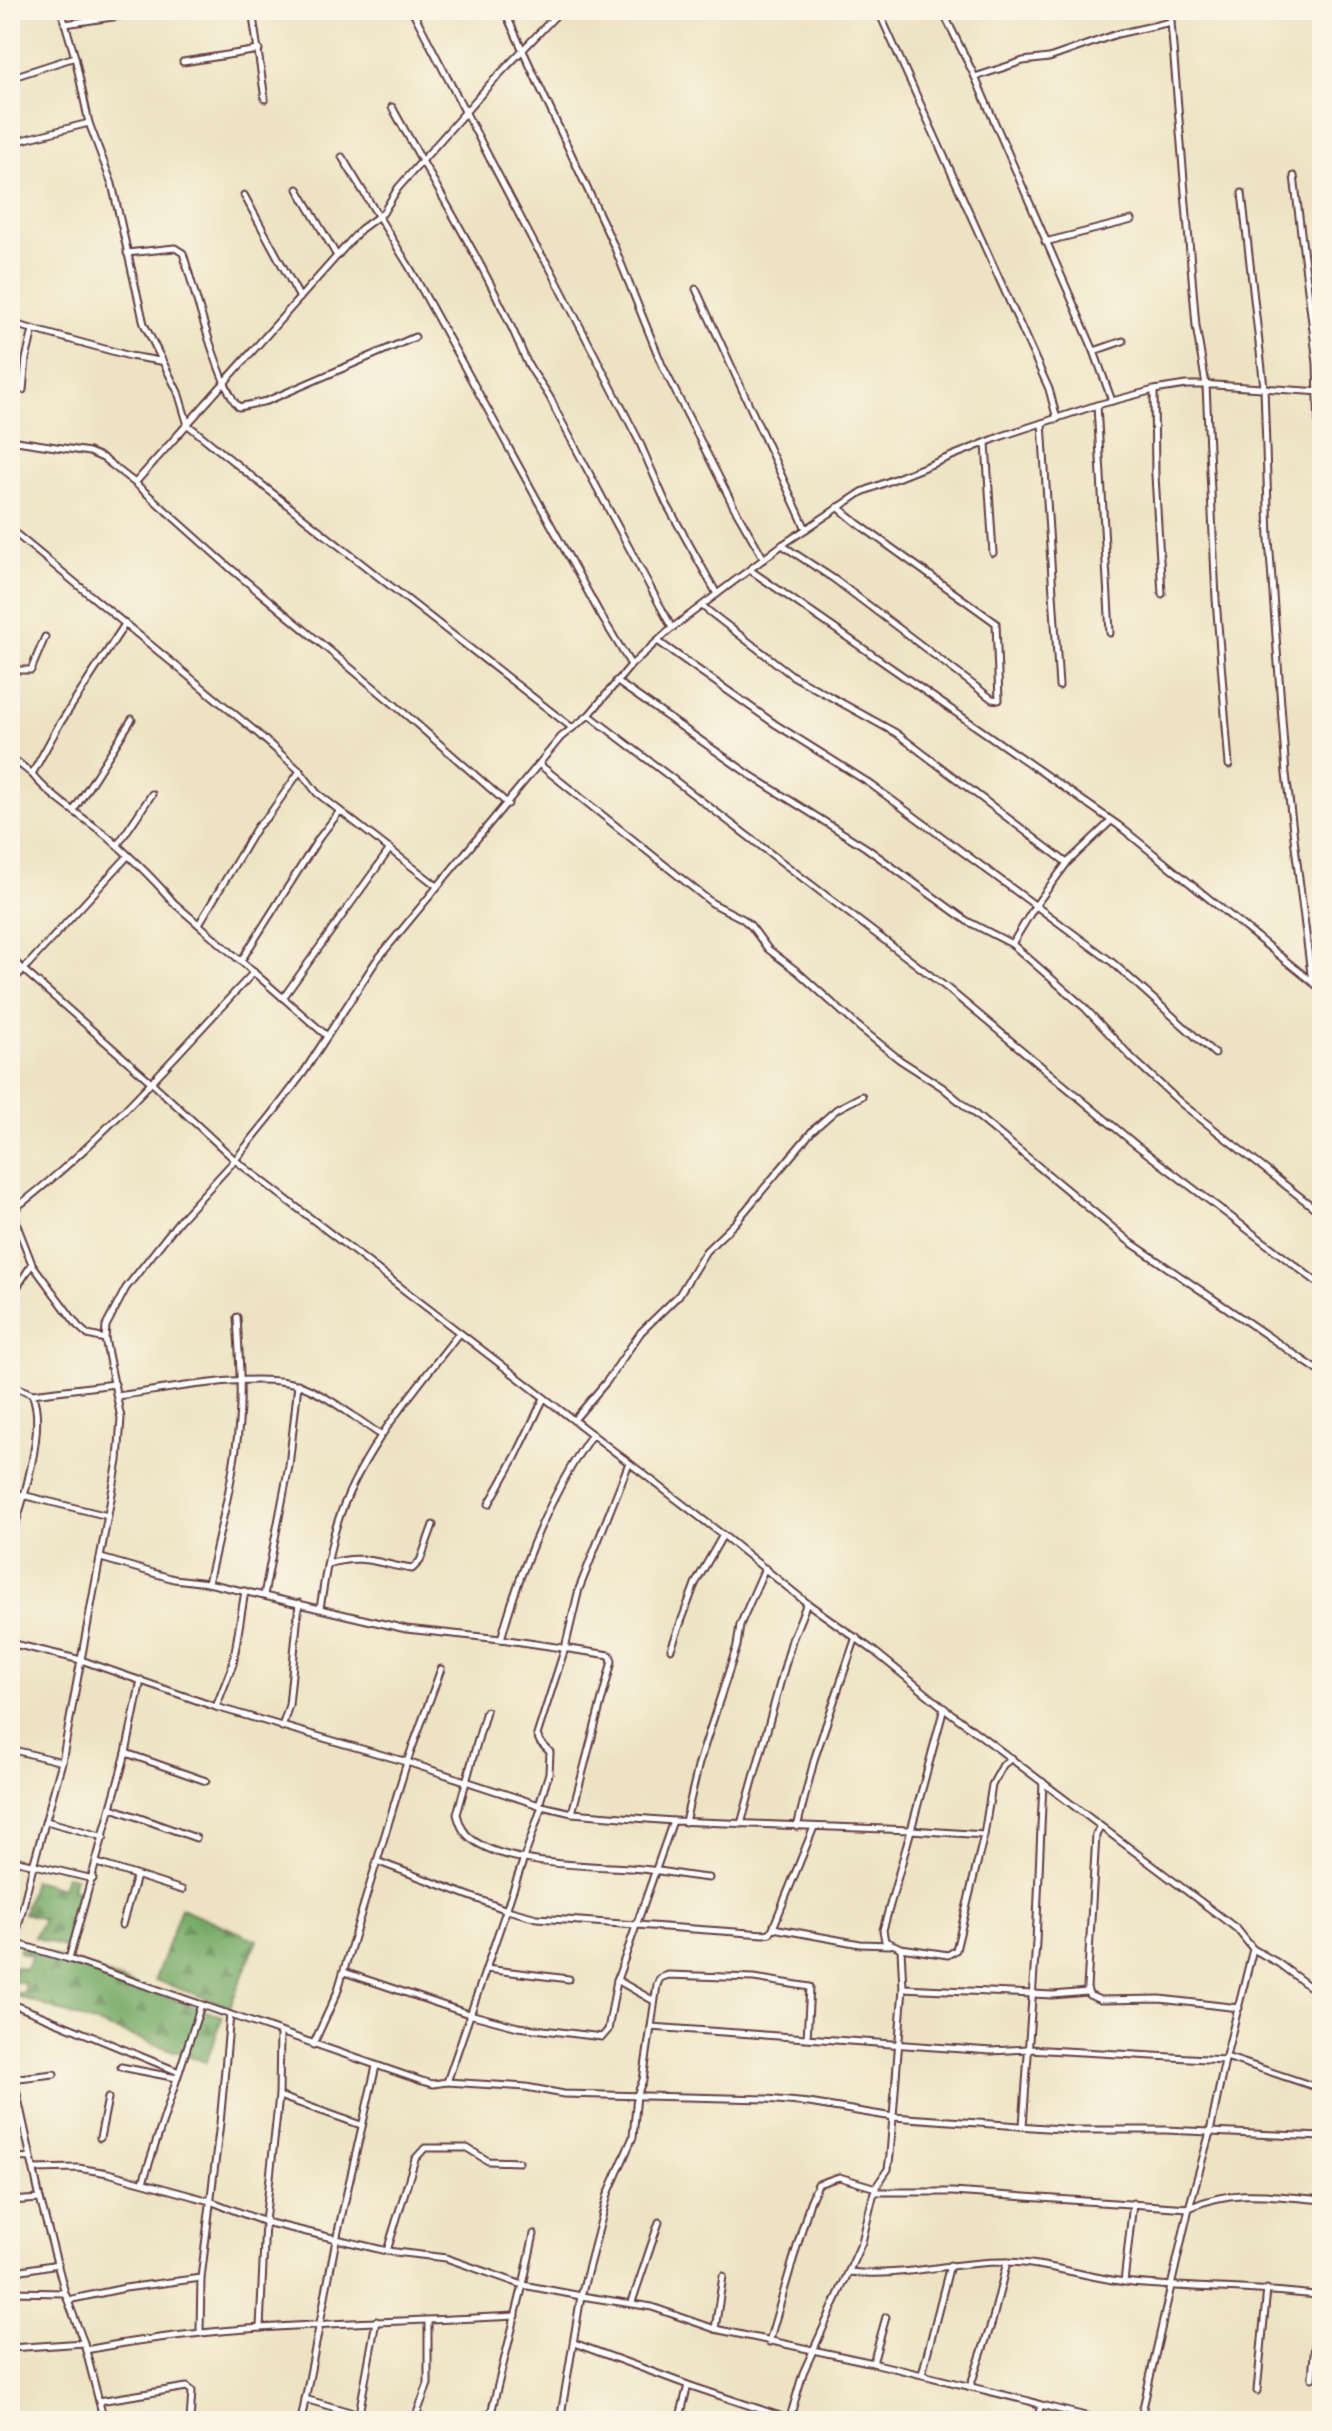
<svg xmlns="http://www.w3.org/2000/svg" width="1332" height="2431" font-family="Alegreya,serif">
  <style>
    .forest { fill: url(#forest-firs); stroke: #5f6448; stroke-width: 2 }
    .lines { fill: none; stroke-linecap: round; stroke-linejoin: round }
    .minor-casing { stroke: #623c42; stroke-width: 9 }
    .minor { stroke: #fff; stroke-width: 5 }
  </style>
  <defs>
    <pattern id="forest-firs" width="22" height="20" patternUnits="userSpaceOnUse" patternTransform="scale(2)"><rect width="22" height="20" fill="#74aa66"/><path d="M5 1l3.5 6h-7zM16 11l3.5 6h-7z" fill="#618a54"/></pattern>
  </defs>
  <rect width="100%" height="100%" fill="#fcf5e5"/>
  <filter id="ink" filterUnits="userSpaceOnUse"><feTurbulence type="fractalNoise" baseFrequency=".0125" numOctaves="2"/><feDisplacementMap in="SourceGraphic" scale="16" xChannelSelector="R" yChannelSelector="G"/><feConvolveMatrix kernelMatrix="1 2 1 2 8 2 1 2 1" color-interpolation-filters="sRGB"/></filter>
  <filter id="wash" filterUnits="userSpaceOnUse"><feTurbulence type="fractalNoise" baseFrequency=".006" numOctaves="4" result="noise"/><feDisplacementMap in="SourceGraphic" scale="32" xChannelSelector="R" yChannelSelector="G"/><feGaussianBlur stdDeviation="1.8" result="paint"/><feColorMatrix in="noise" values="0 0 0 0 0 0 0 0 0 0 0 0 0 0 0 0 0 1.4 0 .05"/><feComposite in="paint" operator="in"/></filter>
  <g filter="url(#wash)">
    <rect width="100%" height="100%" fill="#ede3c2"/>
    <g class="forest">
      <path d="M 66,1875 L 75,1877 L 72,1889 L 85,1893 L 69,1949 L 34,1937 L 43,1919 L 24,1913 L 33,1880 L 62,1888 Z"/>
      <path d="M 181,1908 L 257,1940 L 230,2007 L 155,1980 Z"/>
      <path d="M 21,1944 L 223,2017 L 206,2062 L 11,1994 L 25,1992 L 24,1982 L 12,1982 L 14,1966 L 25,1969 L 32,1956 L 19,1952 Z"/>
    </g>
  </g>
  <g filter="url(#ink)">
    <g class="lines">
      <defs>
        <g id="minor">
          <path d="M 61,10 L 75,57 L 89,123 L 112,184 L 144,324 L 178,392 L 188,425 C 314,528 443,627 571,727"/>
          <path d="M 252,10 L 265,99"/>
          <path d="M 412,10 L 535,245 L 550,268 L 639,441 L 666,503 L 717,594"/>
          <path d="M 504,10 L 614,246 L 662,365 L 734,507 L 764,559"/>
          <path d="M 878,10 L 1049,389 L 1057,419"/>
          <path d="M 942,10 L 975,77 L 1094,351 L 1112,401"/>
          <path d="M 1170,10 L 1196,326 L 1206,385 L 1216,599 L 1229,765"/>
          <path d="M 65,24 L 160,10"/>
          <path d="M 183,62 L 259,50"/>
          <path d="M 975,77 L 1023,61 L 1049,58 L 1117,34 L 1171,22"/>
          <path d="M 10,78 L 75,57"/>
          <path d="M 392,107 C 437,190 489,271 525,358 C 533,377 550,391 556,411 L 672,628"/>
          <path d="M 10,143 L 89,123"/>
          <path d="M 342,157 L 410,268 L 600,614 L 631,665"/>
          <path d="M 1294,176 L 1317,363 L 1322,539"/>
          <path d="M 298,189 L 337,256"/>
          <path d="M 1242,193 L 1264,387 L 1269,539 L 1286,774 L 1312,982"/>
          <path d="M 244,195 L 300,298"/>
          <path d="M 1045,242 L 1132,220"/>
          <path d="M 127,253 L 175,248 L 183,253 C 192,282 221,392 239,407 L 267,401 L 415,337"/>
          <path d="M 696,289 L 806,529"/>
          <path d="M 10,323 L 130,356 L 160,361"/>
          <path d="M 1094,351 L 1123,341"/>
          <path d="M 23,390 L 26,359 L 33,330"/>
          <path d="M 1154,391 L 1155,475 L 1162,594"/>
          <path d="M 1097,405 L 1110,633"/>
          <path d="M 1042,423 L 1059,686"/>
          <path d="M 10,440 L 89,452 L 103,458 L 135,483 L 229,567 L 395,705 L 508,804"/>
          <path d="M 986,443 L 993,553"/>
          <path d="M 135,483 L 361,229 L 383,213 L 398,188 L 491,83 L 561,10"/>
          <path d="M 10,529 L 255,731 L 300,771 L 317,793 L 437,886"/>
          <path d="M 782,545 L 834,579 L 992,699 L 999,700 L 996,623 L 857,523 L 838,507"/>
          <path d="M 750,570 L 1118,825 L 1322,990"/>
          <path d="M 702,606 L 793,676 L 896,733 L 1067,863 L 1111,821"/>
          <path d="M 659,642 L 775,724 L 869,783 L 1112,962 L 1215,1054"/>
          <path d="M 10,670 L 31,670 L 45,637"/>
          <path d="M 616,681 L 750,775 L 865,847 L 967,921 L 1012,944 L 1035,906 L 1067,863"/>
          <path d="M 589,715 L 947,988 L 1136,1145 L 1322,1286"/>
          <path d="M 10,756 L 32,774 L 59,725 L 125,624"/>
          <path d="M 540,765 L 712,903 L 743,919 L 751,926 L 768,949 L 798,972 L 859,1027 L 900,1060 L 942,1087 L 1130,1242 L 1322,1373"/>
          <path d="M 32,774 C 52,799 84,817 108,837 C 132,858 154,879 174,903 L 327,1036"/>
          <path d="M 74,810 L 132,719"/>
          <path d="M 117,846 L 152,794"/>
          <path d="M 199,924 L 257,827 L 269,815 L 300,771"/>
          <path d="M 1012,944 L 1084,1007 L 1132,1058 L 1182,1104 L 1322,1214"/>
          <path d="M 10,958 L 150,1081 L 235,1160 L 723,1535 L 807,1603 L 874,1651 L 944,1708 L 1237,1929 L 1253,1949 L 1225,2060 L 1210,2132 L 1189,2208 L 1140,2421"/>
          <path d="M 241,961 L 319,838 L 340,811"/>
          <path d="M 10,984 L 128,856"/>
          <path d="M 283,998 L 390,849"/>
          <path d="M 10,1194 L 18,1228 L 32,1264 L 78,1326 L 88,1335 L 105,1339"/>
          <path d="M 13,1210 C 101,1144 178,1052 254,972"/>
          <path d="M 10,1298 L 32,1264"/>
          <path d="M 10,1384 L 32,1394 L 115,1384"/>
          <path d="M 117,1396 C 164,1390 260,1370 302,1386 C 330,1397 355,1418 381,1435"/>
          <path d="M 574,1420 L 607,1381 L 641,1332 L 679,1295 L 706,1251 L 735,1223 L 813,1130 L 837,1109 L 862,1096"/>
          <path d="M 10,1492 L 108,1516"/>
          <path d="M 489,1504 L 516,1456 L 544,1398"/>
          <path d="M 10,1539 C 22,1507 47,1426 32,1394"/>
          <path d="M 101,1558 L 174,1579 L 208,1583 L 406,1629 L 501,1639 L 610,1655 L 612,1661 L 572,1813"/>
          <path d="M 328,1564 C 364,1553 378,1564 412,1569 L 420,1561 L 433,1525"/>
          <path d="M 208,1583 C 220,1530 234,1477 239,1423 C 242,1388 239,1353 237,1317"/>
          <path d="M 264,1595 L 289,1466 L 298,1384"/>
          <path d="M 320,1608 C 325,1580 328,1551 337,1524 C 360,1451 414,1392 459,1333"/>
          <path d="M 501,1639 C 521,1567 549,1496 592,1434"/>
          <path d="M 10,1643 L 81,1660 L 216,1707 L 407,1762 L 542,1806 L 572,1813 L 673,1821"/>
          <path d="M 671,1649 L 695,1584 L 723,1535"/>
          <path d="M 216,1707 L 233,1664 L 245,1591"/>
          <path d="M 486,1711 L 457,1814 C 460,1825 463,1833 473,1840 C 510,1867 596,1865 642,1869 C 664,1871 686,1876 709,1878"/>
          <path d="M 282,1727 L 289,1705 L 299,1603"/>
          <path d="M 10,1749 L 62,1762"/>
          <path d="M 126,1753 L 206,1781"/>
          <path d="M 539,1805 L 549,1773 L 550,1752 L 540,1742 L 537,1735 L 565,1648 L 579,1589 L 629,1463"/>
          <path d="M 112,1808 L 196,1838"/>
          <path d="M 46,1821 L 104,1837"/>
          <path d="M 685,1822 L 699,1763 L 737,1646 L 740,1625 L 765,1568"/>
          <path d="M 741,1824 L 792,1640 L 807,1603"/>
          <path d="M 797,1827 L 815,1757 L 856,1637"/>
          <path d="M 1100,1828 L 1096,1835 L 1087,1988 L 1089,1995 L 1100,2000 L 1160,1999 L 1239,2008"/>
          <path d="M 10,1859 L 93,1879"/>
          <path d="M 379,1862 L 507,1910 L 537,1918 L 764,1934 L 770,1933 L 773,1928 L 814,1827"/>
          <path d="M 97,1863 L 182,1890"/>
          <path d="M 122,1925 L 136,1876"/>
          <path d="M 773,1928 L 860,1944 L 890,1945"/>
          <path d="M 14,1943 L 69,1959 L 422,2081 L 433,2084 L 447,2082 L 542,1806"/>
          <path d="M 901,1948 L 948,1955 L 956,1950 L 984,1835 L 992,1785 L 1003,1765 L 1012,1758"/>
          <path d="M 1253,1949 L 1278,1963 L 1322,1996"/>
          <path d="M 10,1959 L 33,1866 L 62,1762 L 118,1461 L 121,1418 L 105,1339 L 106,1326 L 126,1288 L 179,1221 L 235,1160 L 273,1113 L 304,1072 L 376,961 L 561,737 L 589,715 L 631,665 L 672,628 L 782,545 L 862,492 L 1002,436 L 1097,405 L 1154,390 L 1186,385 L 1215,385 L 1322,392"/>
          <path d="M 69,1959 L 126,1753 L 141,1680"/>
          <path d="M 486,1969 L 569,1979"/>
          <path d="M 344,1972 L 469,2014 L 518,2027 L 602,2037 L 608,2030 L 617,1980 L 673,1821 L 911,1830 L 944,1708"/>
          <path d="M 617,1980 L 654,2001"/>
          <path d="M 903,1988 L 1053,1995 L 1087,1992"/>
          <path d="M 10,2003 L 179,2072"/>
          <path d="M 807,2038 L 810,1987 L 754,1978 L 668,1975 L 660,1978 L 657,1985 L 651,2027 L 991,2051 L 1028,2049 L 1225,2060"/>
          <path d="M 313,2045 L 337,1993 L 407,1762 L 441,1669"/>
          <path d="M 10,2047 L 14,2080 L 40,2199 L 65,2293 L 84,2343 L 104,2421 L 10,2416"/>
          <path d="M 1226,2057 L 1322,2089"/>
          <path d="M 121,2067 L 177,2078"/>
          <path d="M 10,2079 L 54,2074"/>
          <path d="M 447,2082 L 526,2087 L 564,2094 L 767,2099 L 809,2103 L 893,2117 L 1075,2130 L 1166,2130 L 1322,2137"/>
          <path d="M 279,2096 L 361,2125"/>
          <path d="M 1023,2126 L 1036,1942 L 1043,1782"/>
          <path d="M 100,2138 L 108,2098"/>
          <path d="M 10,2157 L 31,2158"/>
          <path d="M 34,2169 L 78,2168 L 108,2173 L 210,2201 L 265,2222 L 387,2251 L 446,2258 L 523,2285 L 534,2234"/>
          <path d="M 143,2182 L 201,2005"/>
          <path d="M 876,2187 L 888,2169 L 890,2155 L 903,1988 L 901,1948 L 885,1941 L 883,1930 L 911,1830 L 984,1835"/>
          <path d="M 10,2201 L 40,2199"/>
          <path d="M 387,2251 L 415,2159 L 425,2148 L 467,2148 L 488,2161 L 519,2162"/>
          <path d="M 10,2269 L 22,2270 L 58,2264"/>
          <path d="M 849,2272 C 902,2278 954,2261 1007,2262 C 1049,2263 1091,2279 1133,2283 C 1196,2289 1259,2287 1322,2296"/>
          <path d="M 1124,2282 L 1133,2203"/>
          <path d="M 10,2292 L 65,2293"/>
          <path d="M 68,2300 L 125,2288 L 201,2278"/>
          <path d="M 632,2302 L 659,2222"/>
          <path d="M 260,2328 L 265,2222 L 279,2096 L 280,2033"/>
          <path d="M 715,2329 L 723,2276"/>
          <path d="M 200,2332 L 201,2278 L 220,2123 L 230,2015"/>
          <path d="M 769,2342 L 810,2202 L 818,2184 L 839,2177 L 876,2188"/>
          <path d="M 574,2343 L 688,2385 L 679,2421"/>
          <path d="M 10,2348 L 84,2343"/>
          <path d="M 86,2350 C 227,2322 372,2324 516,2316"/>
          <path d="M 873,2363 L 886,2317"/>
          <path d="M 922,2374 L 950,2265"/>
          <path d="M 1312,2378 L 1319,2295"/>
          <path d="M 688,2385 L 789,2419"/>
          <path d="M 970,2387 L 992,2322 L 1007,2262"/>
          <path d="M 1257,2391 L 1267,2289"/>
          <path d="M 305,2399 L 381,2421"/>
          <path d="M 99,2401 L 187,2387 L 192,2391 L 190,2421"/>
          <path d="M 1041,2405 L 1106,2421"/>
          <path d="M 359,2414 L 376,2321"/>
          <path d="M 301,2421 L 336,2240 L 376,2066"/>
          <path d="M 414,2421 L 428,2384 L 428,2321"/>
          <path d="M 489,2421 L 523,2285 L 581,2296 L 608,2194 L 633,2137 L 637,2095 L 643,2080 L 651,2027"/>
          <path d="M 560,2421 L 581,2296 L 652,2307 L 715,2329 L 873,2363 L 1029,2401 L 1041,2405 L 1036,2421"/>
          <path d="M 789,2421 L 803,2373 L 862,2242 L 874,2192 L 952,2192 L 1189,2208 C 1234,2187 1274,2196 1322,2200"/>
        </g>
      </defs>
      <use href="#minor" class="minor-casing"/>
      <use href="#minor" class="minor"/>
    </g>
  </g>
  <rect width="1332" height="2431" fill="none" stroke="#fcf5e5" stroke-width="40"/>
</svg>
